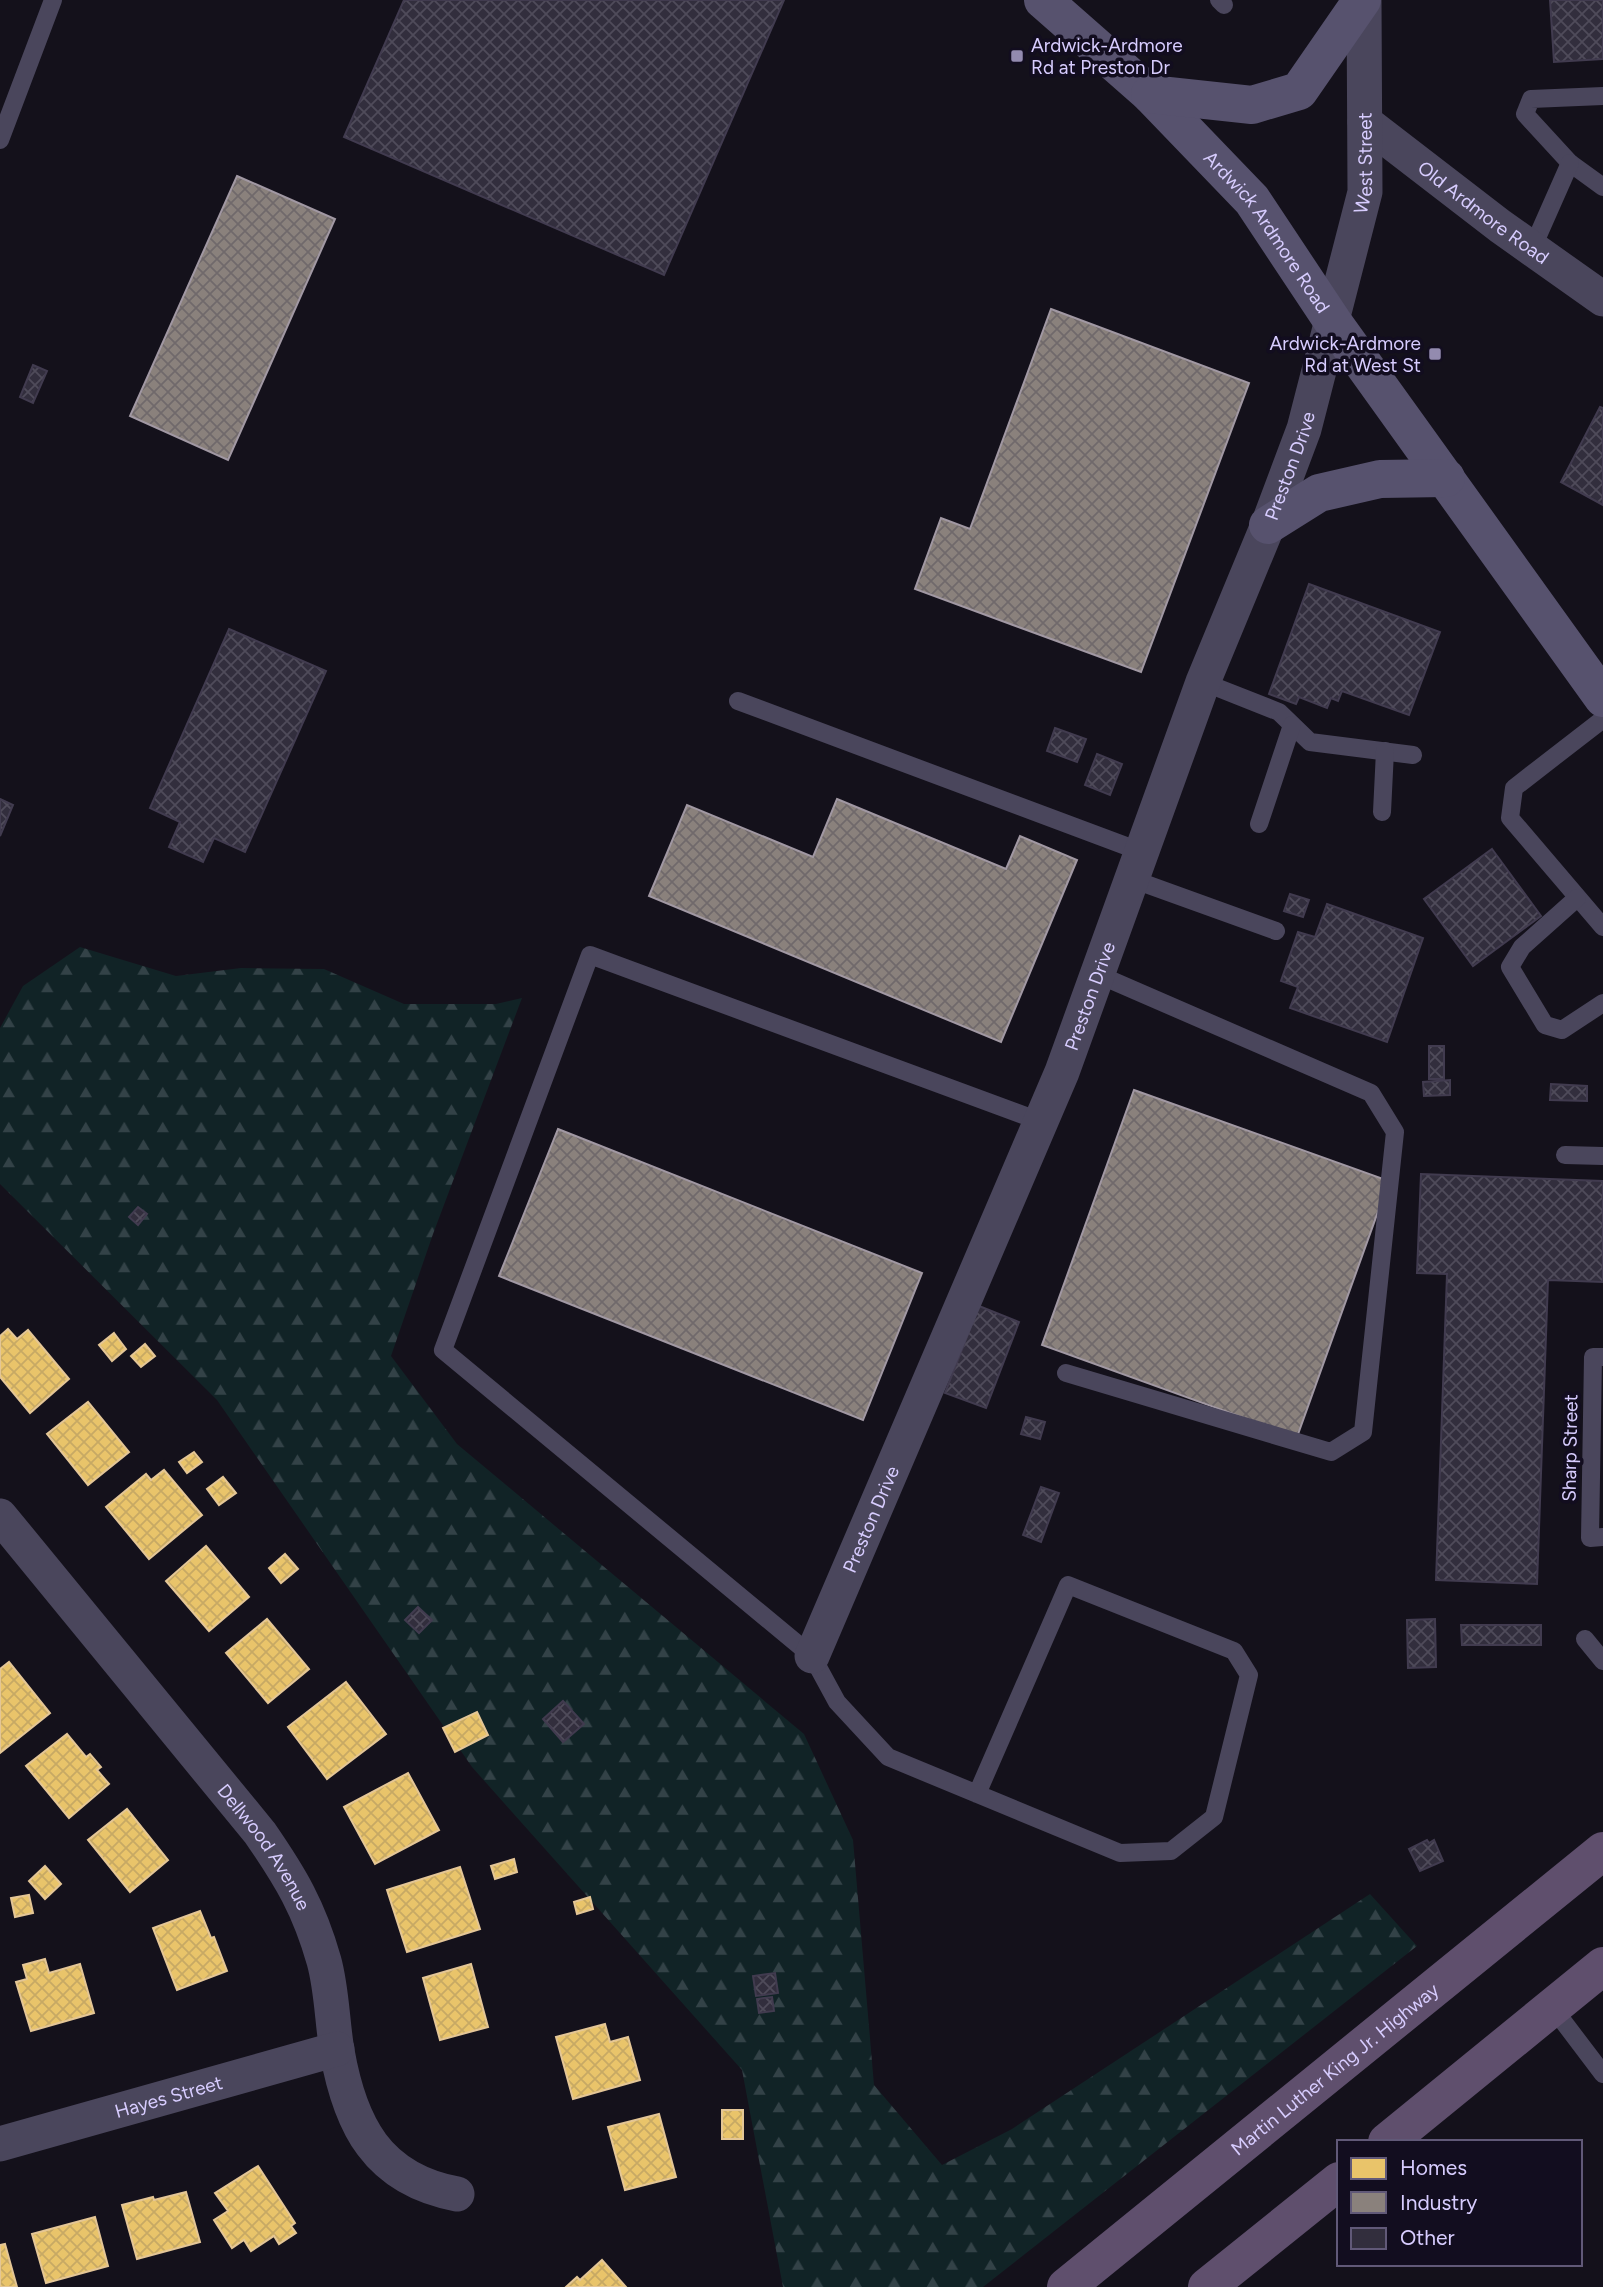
<svg xmlns="http://www.w3.org/2000/svg" width="1603" height="2287" font-family="Figtree,sans-serif">
  <style>
    .forest { fill: url(#forest-firs) }
    .homes { fill: url(#homes-cross-hatch); stroke: #e4c696; stroke-width: 2 }
    .industry { fill: url(#industry-cross-hatch); stroke: #a198a3; stroke-width: 2 }
    .building { fill: url(#building-cross-hatch); stroke: #413b4f; stroke-width: 2 }
    .lines { fill: none; stroke-linecap: round; stroke-linejoin: round }
    .lane { stroke: #4a465c; stroke-width: 18 }
    .street { stroke: #4a465c; stroke-width: 35 }
    .secondary { stroke: #57526e; stroke-width: 38 }
    .primary { stroke: #5f4f6d; stroke-width: 38 }
    .poi-dot { fill: #938baf; stroke: #120d1f; stroke-width: 2.5 }
    .labels { text-anchor: middle; dominant-baseline: central; stroke-width: 7; stroke-linejoin: round; paint-order: stroke }
    .poi-label { font-size: 19px; fill: #d7ccfe; stroke: #120d1f; text-anchor: start }
    .street-label { font-size: 19px; fill: #d7ccfe; stroke: #120d1f }
  </style>
  <defs>
    <pattern id="forest-firs" width="22" height="20" patternUnits="userSpaceOnUse" patternTransform="scale(1.75)"><rect width="22" height="20" fill="#112326"/><path d="M5 1l3.5 6h-7zM16 11l3.5 6h-7z" fill="#334247"/></pattern>
    <pattern id="homes-cross-hatch" width="8" height="8" patternUnits="userSpaceOnUse" patternTransform="scale(1.75)"><rect width="8" height="8" fill="#e9c46a"/><path d="M0 0l8 8M0 8l8-8" fill="none" stroke="#c7a964"/></pattern>
    <pattern id="industry-cross-hatch" width="8" height="8" patternUnits="userSpaceOnUse" patternTransform="scale(1.75)"><rect width="8" height="8" fill="#8a817c"/><path d="M0 0l8 8M0 8l8-8" fill="none" stroke="#70696b"/></pattern>
    <pattern id="building-cross-hatch" width="8" height="8" patternUnits="userSpaceOnUse" patternTransform="scale(1.75)"><rect width="8" height="8" fill="#322e3d"/><path d="M0 0l8 8M0 8l8-8" fill="none" stroke="#4f4b5a"/></pattern>
  </defs>
  <rect width="100%" height="100%" fill="#14111b"/>
  <path class="forest" d="M 80,947 L 176,976 L 241,968 L 324,969 L 404,1004 L 496,1004 L 522,998 L 433,1234 L 391,1356 L 457,1444 L 804,1734 L 853,1840 L 874,2085 L 942,2165 L 1012,2129 L 1370,1894 L 1417,1946 L 983,2287 L 783,2287 L 742,2070 L 472,1767 L 217,1400 L 0,1184 L 0,1028 L 23,986 Z"/>
  <g class="homes">
    <path d="M 8,1329 L 17,1339 L 28,1330 L 69,1379 L 30,1413 L 0,1377 L 0,1336 Z"/>
    <path d="M 114,1333 L 126,1349 L 112,1361 L 99,1345 Z"/>
    <path d="M 145,1344 L 155,1356 L 141,1367 L 131,1356 Z"/>
    <path d="M 88,1402 L 129,1452 L 88,1485 L 47,1434 Z"/>
    <path d="M 194,1452 L 202,1462 L 187,1473 L 179,1462 Z"/>
    <path d="M 164,1470 L 202,1515 L 149,1559 L 106,1507 L 146,1474 L 151,1480 Z"/>
    <path d="M 223,1477 L 236,1493 L 219,1505 L 207,1489 Z"/>
    <path d="M 206,1546 L 249,1597 L 209,1631 L 166,1581 Z"/>
    <path d="M 285,1554 L 298,1569 L 281,1583 L 269,1568 Z"/>
    <path d="M 267,1619 L 309,1669 L 268,1703 L 226,1653 Z"/>
    <path d="M 9,1662 L 50,1713 L 0,1753 L 0,1669 Z"/>
    <path d="M 346,1682 L 386,1734 L 327,1779 L 288,1727 Z"/>
    <path d="M 477,1712 L 488,1735 L 455,1752 L 443,1728 Z"/>
    <path d="M 67,1734 L 86,1757 L 90,1754 L 101,1767 L 97,1770 L 109,1784 L 69,1818 L 26,1766 Z"/>
    <path d="M 408,1773 L 439,1830 L 375,1864 L 344,1807 Z"/>
    <path d="M 127,1809 L 168,1860 L 130,1892 L 88,1840 Z"/>
    <path d="M 514,1859 L 517,1872 L 495,1879 L 491,1866 Z"/>
    <path d="M 45,1866 L 61,1884 L 45,1899 L 29,1881 Z"/>
    <path d="M 460,1867 L 480,1929 L 407,1952 L 387,1890 Z"/>
    <path d="M 29,1895 L 33,1913 L 15,1917 L 11,1898 Z"/>
    <path d="M 590,1897 L 593,1909 L 577,1914 L 574,1902 Z"/>
    <path d="M 200,1911 L 211,1938 L 214,1937 L 227,1971 L 177,1990 L 153,1928 Z"/>
    <path d="M 45,1959 L 49,1973 L 80,1964 L 94,2013 L 31,2031 L 16,1982 L 27,1979 L 23,1965 Z"/>
    <path d="M 471,1964 L 488,2027 L 440,2040 L 423,1978 Z"/>
    <path d="M 605,2024 L 610,2042 L 628,2037 L 640,2080 L 573,2099 L 556,2037 Z"/>
    <rect x="722" y="2110" width="21" height="29"/>
    <path d="M 659,2114 L 676,2177 L 625,2190 L 608,2127 Z"/>
    <path d="M 258,2166 L 295,2223 L 291,2226 L 296,2233 L 279,2244 L 274,2236 L 251,2251 L 244,2240 L 232,2248 L 214,2220 L 228,2211 L 215,2193 Z"/>
    <path d="M 186,2192 L 200,2242 L 137,2259 L 122,2205 L 153,2197 L 154,2200 Z"/>
    <path d="M 95,2217 L 108,2266 L 46,2283 L 32,2234 Z"/>
    <path d="M 5,2244 L 17,2287 L 0,2287 L 0,2245 Z"/>
    <path d="M 602,2260 L 626,2287 L 566,2287 L 577,2277 L 580,2280 Z"/>
  </g>
  <g class="industry">
    <path d="M 237,176 L 335,219 L 228,460 L 130,416 Z"/>
    <path d="M 1051,309 L 1249,383 L 1141,672 L 915,589 L 941,518 L 970,529 Z"/>
    <path d="M 837,799 L 1006,869 L 1020,836 L 1077,860 L 1001,1042 L 649,896 L 687,805 L 813,857 Z"/>
    <path d="M 1134,1090 L 1389,1181 L 1297,1437 L 1042,1345 Z"/>
    <path d="M 558,1129 L 922,1273 L 863,1420 L 499,1276 Z"/>
  </g>
  <g class="building">
    <path d="M 404,0 L 784,0 L 664,275 L 344,137 Z"/>
    <path d="M 1550,0 L 1603,0 L 1603,59 L 1554,62 Z"/>
    <path d="M 33,365 L 47,371 L 33,403 L 20,397 Z"/>
    <path d="M 1600,407 L 1603,408 L 1603,505 L 1561,482 Z"/>
    <path d="M 1309,584 L 1440,632 L 1409,715 L 1342,691 L 1338,701 L 1331,698 L 1327,708 L 1299,697 L 1296,704 L 1269,694 Z"/>
    <path d="M 229,629 L 326,671 L 245,852 L 214,838 L 203,862 L 169,847 L 180,822 L 150,808 Z"/>
    <path d="M 1055,728 L 1086,739 L 1077,762 L 1047,751 Z"/>
    <path d="M 1097,754 L 1122,764 L 1110,795 L 1085,785 Z"/>
    <path d="M 0,799 L 13,805 L 0,836 Z"/>
    <path d="M 1492,849 L 1541,916 L 1473,966 L 1424,899 Z"/>
    <path d="M 1290,894 L 1309,900 L 1303,917 L 1284,911 Z"/>
    <path d="M 1327,904 L 1423,938 L 1387,1042 L 1290,1008 L 1298,987 L 1281,981 L 1298,932 L 1315,937 Z"/>
    <rect x="1429" y="1046" width="15" height="33"/>
    <path d="M 1450,1080 L 1450,1095 L 1424,1096 L 1423,1082 Z"/>
    <path d="M 1551,1084 L 1587,1086 L 1587,1101 L 1550,1100 Z"/>
    <path d="M 1421,1174 L 1603,1181 L 1603,1282 L 1548,1280 L 1537,1584 L 1436,1580 L 1447,1274 L 1417,1273 Z"/>
    <path d="M 138,1207 L 147,1214 L 138,1225 L 129,1217 Z"/>
    <path d="M 979,1306 L 1019,1322 L 986,1408 L 945,1393 Z"/>
    <path d="M 1026,1417 L 1045,1422 L 1040,1439 L 1021,1434 Z"/>
    <path d="M 1041,1487 L 1059,1493 L 1041,1542 L 1023,1535 Z"/>
    <path d="M 418,1607 L 432,1620 L 419,1633 L 405,1620 Z"/>
    <path d="M 1435,1619 L 1436,1667 L 1408,1668 L 1407,1620 Z"/>
    <path d="M 1461,1625 L 1541,1625 L 1541,1645 L 1462,1645 Z"/>
    <path d="M 563,1701 L 584,1724 L 563,1742 L 543,1719 Z"/>
    <path d="M 1427,1840 L 1429,1843 L 1434,1840 L 1443,1861 L 1420,1871 L 1409,1849 Z"/>
    <path d="M 775,1973 L 778,1993 L 756,1996 L 753,1976 Z"/>
    <path d="M 772,1997 L 774,2011 L 759,2013 L 757,1999 Z"/>
  </g>
  <g class="lines">
    <g class="lane">
      <path d="M 1219,0 L 1224,5"/>
      <path d="M 1603,96 L 1531,99 L 1525,114 L 1570,163 L 1603,187"/>
      <path d="M 0,140 L 53,0"/>
      <path d="M 1532,249 L 1570,163"/>
      <path d="M 1203,682 L 1279,712 L 1310,742 L 1413,755"/>
      <path d="M 738,701 L 1142,852"/>
      <path d="M 1603,719 L 1514,788 L 1510,818 L 1603,927"/>
      <path d="M 1382,812 L 1385,751"/>
      <path d="M 1259,824 L 1292,725"/>
      <path d="M 1132,879 L 1276,931"/>
      <path d="M 1577,898 L 1522,947 L 1510,967 L 1545,1025 L 1562,1030 L 1603,1003"/>
      <path d="M 1565,1155 L 1603,1156"/>
      <path d="M 1603,1357 L 1593,1357 L 1590,1538 L 1603,1537"/>
      <path d="M 1066,1373 L 1331,1452 L 1363,1432 L 1395,1132 L 1371,1093 L 1097,974"/>
      <path d="M 1585,1639 L 1603,1661"/>
      <path d="M 977,1794 L 1068,1585 L 1234,1651 L 1249,1675 L 1214,1817 L 1171,1851 L 1120,1853 L 888,1757 L 837,1702 L 812,1656 L 443,1350 L 590,955 L 1042,1122"/>
      <path d="M 1553,2008 L 1603,2074"/>
    </g>
    <g class="street">
      <path id="s1" d="M 1365,122 L 1500,226 L 1603,299"/>
      <path id="s2" d="M 0,1516 L 260,1833 C 291,1878 309,1908 324,1961 C 332,1990 332,2021 337,2051 C 350,2125 377,2179 457,2194"/>
      <path id="s3" d="M 812,1656 L 1062,1072 L 1203,682 L 1268,525 L 1304,429 L 1365,192 L 1364,0"/>
      <path id="s4" d="M 0,2144 L 337,2049"/>
    </g>
    <g class="secondary">
      <path id="s5" d="M 1043,0 L 1150,94 L 1252,200 L 1333,322 L 1603,698"/>
      <path d="M 1150,94 L 1252,105 L 1299,91 L 1362,0"/>
      <path d="M 1268,525 L 1319,493 L 1380,479 L 1446,478"/>
    </g>
    <g class="primary">
      <path d="M 1387,2142 L 1603,1966"/>
      <path id="s6" d="M 1066,2287 L 1603,1851"/>
      <path d="M 1207,2287 L 1339,2181"/>
    </g>
  </g>
  <g class="poi-dot">
    <rect x="1010" y="49" width="14" height="14" rx="3.5"/>
    <rect x="1428" y="347" width="14" height="14" rx="3.5"/>
  </g>
  <g class="labels">
    <g class="poi-label">
      <text x="1031" y="45">Ardwick-Ardmore<tspan x="1031" dy="22">Rd at Preston Dr</tspan></text>
      <text x="1421" y="343" text-anchor="end">Ardwick-Ardmore<tspan x="1421" dy="22">Rd at West St</tspan></text>
    </g>
    <g class="street-label">
      <text stroke="none"><textPath href="#s3" startOffset="1596">West Street</textPath></text>
      <text stroke="none"><textPath href="#s1" startOffset="149">Old Ardmore Road</textPath></text>
      <text stroke="none"><textPath href="#s5" startOffset="324">Ardwick Ardmore Road</textPath></text>
      <text stroke="none"><textPath href="#s3" startOffset="1283">Preston Drive</textPath></text>
      <text stroke="none"><textPath href="#s3" startOffset="716">Preston Drive</textPath></text>
      <text transform="translate(1570 1448) rotate(-89)">Sharp Street</text>
      <text stroke="none"><textPath href="#s3" startOffset="149">Preston Drive</textPath></text>
      <text stroke="none"><textPath href="#s2" startOffset="424">Dellwood Avenue</textPath></text>
      <text stroke="none"><textPath href="#s6" startOffset="346">Martin Luther King Jr. Highway</textPath></text>
      <text stroke="none"><textPath href="#s4" startOffset="175">Hayes Street</textPath></text>
    </g>
  </g>
  <rect x="1337" y="2140" width="245" height="126" fill="#120d1f" stroke="#615978" stroke-width="2"/>
  <rect x="1351" y="2158" width="35" height="21" fill="#e9c46a" stroke="#615978" stroke-width="2"/>
  <text x="1400" y="2175" font-size="21" fill="#d7ccfe">Homes</text>
  <rect x="1351" y="2192" width="35" height="21" fill="#8a817c" stroke="#615978" stroke-width="2"/>
  <text x="1400" y="2210" font-size="21" fill="#d7ccfe">Industry</text>
  <rect x="1351" y="2228" width="35" height="21" fill="#322e3d" stroke="#615978" stroke-width="2"/>
  <text x="1400" y="2245" font-size="21" fill="#d7ccfe">Other</text>
</svg>
